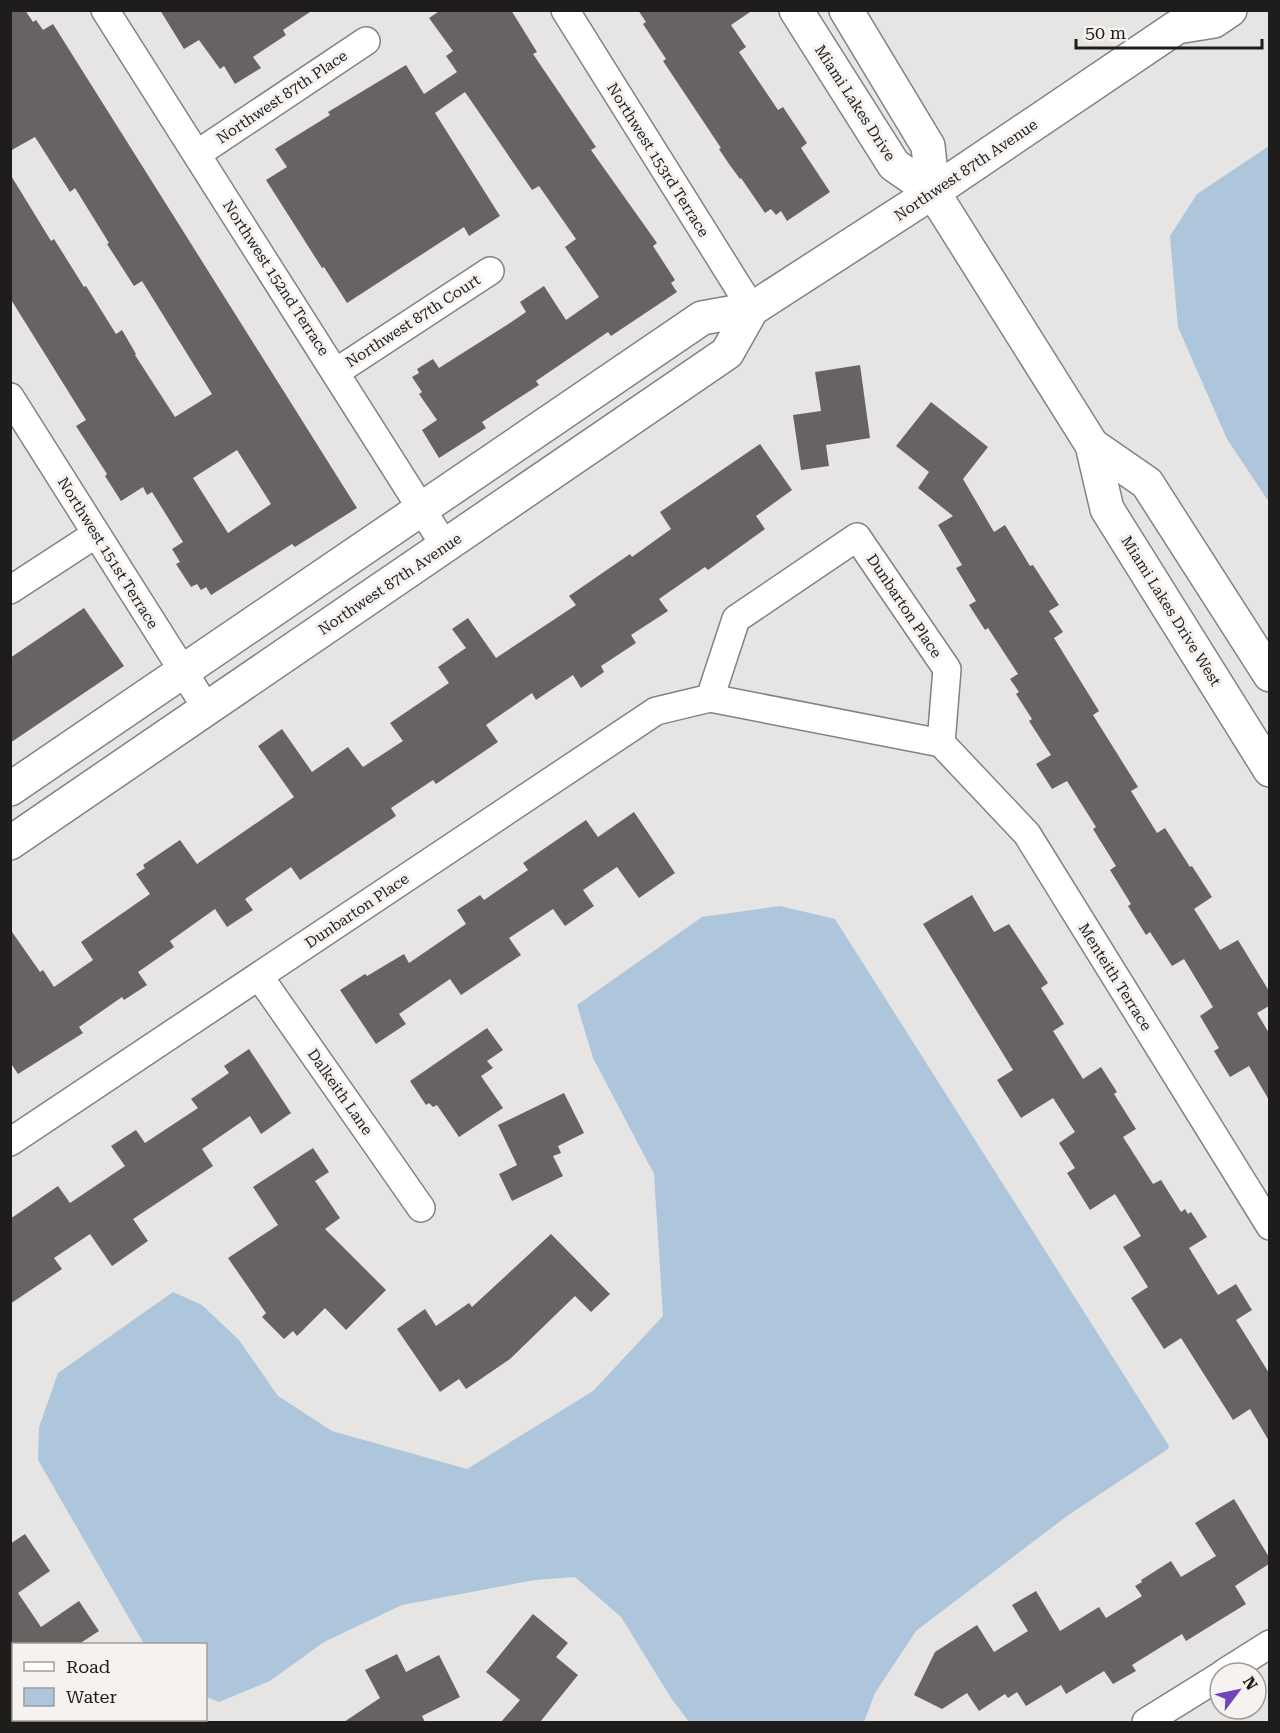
<svg xmlns="http://www.w3.org/2000/svg" width="1280" height="1733" font-family="'Roboto Serif',serif">
  <style>
    .water { fill: #adc6dc }
    .building { fill: #666362; fill-rule: evenodd }
    .lines { fill: none; stroke-linecap: round; stroke-linejoin: round }
    .minor-casing { stroke: #848280; stroke-width: 30 }
    .tertiary-casing { stroke: #848280; stroke-width: 36 }
    .secondary-casing { stroke: #848280; stroke-width: 36 }
    .minor { stroke: #fff; stroke-width: 27 }
    .tertiary { stroke: #fff; stroke-width: 33 }
    .secondary { stroke: #fff; stroke-width: 33 }
    .labels { text-anchor: middle; dominant-baseline: central; stroke-width: 6; stroke-linejoin: round; paint-order: stroke }
    .street-label { font-size: 15px; fill: #1e1d1c; stroke: #f5f2f0 }
  </style>
  <rect width="100%" height="100%" fill="#e7e5e3"/>
  <g class="water">
    <path d="M 1269,146 L 1269,502 L 1227,439 L 1178,327 L 1170,236 L 1197,194 Z"/>
    <path d="M 780,906 L 835,919 L 1169,1446 L 1168,1449 L 1067,1516 L 916,1631 L 875,1693 L 864,1722 L 689,1722 L 671,1698 L 621,1617 L 575,1577 L 535,1580 L 402,1605 L 324,1642 L 270,1681 L 219,1702 L 206,1697 L 206,1644 L 144,1644 L 38,1460 L 39,1427 L 58,1373 L 173,1292 L 202,1305 L 239,1340 L 278,1396 L 332,1431 L 467,1469 L 593,1391 L 663,1316 L 654,1174 L 593,1058 L 577,1005 L 702,917 Z"/>
  </g>
  <g class="building">
    <path d="M 10,10 L 25,10 L 33,22 L 36,20 L 43,30 L 53,24 L 357,508 L 295,547 L 292,544 L 211,595 L 206,587 L 201,590 L 197,584 L 191,587 L 176,564 L 180,562 L 172,549 L 183,542 L 152,492 L 147,495 L 143,487 L 121,501 L 105,476 L 107,474 L 76,426 L 86,420 L 10,298 L 10,174 L 51,241 L 54,239 L 84,287 L 86,286 L 116,334 L 122,330 L 136,354 L 135,355 L 175,417 L 212,394 L 142,281 L 134,286 L 107,244 L 109,243 L 75,188 L 70,192 L 35,137 L 10,151 ZM 237,450 L 271,504 L 228,533 L 193,478 Z"/>
    <path d="M 160,10 L 313,10 L 283,30 L 286,35 L 253,57 L 261,68 L 235,84 L 224,66 L 220,69 L 199,40 L 184,49 Z"/>
    <path d="M 441,10 L 511,10 L 537,52 L 533,54 L 596,147 L 591,150 L 657,243 L 653,246 L 675,280 L 671,283 L 677,292 L 611,336 L 608,332 L 536,381 L 539,385 L 482,422 L 486,428 L 439,458 L 422,430 L 437,420 L 419,394 L 422,392 L 412,377 L 419,373 L 417,369 L 433,359 L 439,368 L 510,323 L 526,312 L 520,302 L 544,286 L 566,320 L 599,297 L 565,247 L 576,239 L 539,186 L 532,190 L 465,92 L 435,113 L 500,216 L 469,236 L 464,227 L 347,303 L 324,267 L 322,268 L 266,180 L 287,167 L 275,149 L 330,115 L 328,112 L 406,65 L 424,94 L 457,72 L 446,56 L 453,51 L 429,18 Z"/>
    <path d="M 638,10 L 753,10 L 731,25 L 746,47 L 739,52 L 778,110 L 783,107 L 807,143 L 801,148 L 830,192 L 787,221 L 781,211 L 776,215 L 771,209 L 765,213 L 741,178 L 740,179 L 729,164 L 719,149 L 721,148 L 663,61 L 666,59 L 643,24 L 646,22 Z"/>
    <path d="M 860,365 L 870,438 L 826,445 L 829,466 L 801,470 L 793,415 L 821,411 L 815,372 Z"/>
    <path d="M 931,402 L 988,447 L 963,479 L 994,532 L 1005,525 L 1030,566 L 1033,565 L 1059,605 L 1049,611 L 1063,632 L 1054,638 L 1099,711 L 1093,715 L 1138,787 L 1131,791 L 1157,833 L 1165,828 L 1190,867 L 1192,866 L 1212,897 L 1194,909 L 1220,950 L 1238,940 L 1269,991 L 1269,1006 L 1257,1013 L 1269,1033 L 1269,1100 L 1249,1066 L 1230,1077 L 1214,1051 L 1219,1048 L 1200,1016 L 1213,1007 L 1184,959 L 1172,966 L 1150,932 L 1146,935 L 1128,906 L 1131,904 L 1110,870 L 1116,866 L 1093,829 L 1096,827 L 1067,781 L 1052,789 L 1036,764 L 1051,755 L 1029,721 L 1032,719 L 1016,694 L 1019,692 L 1010,679 L 1018,674 L 988,628 L 985,630 L 969,605 L 976,601 L 956,568 L 962,565 L 938,525 L 953,516 L 918,488 L 929,472 L 896,446 Z"/>
    <path d="M 760,444 L 792,490 L 756,516 L 765,529 L 708,570 L 705,567 L 659,599 L 668,611 L 631,635 L 636,643 L 601,666 L 604,672 L 581,688 L 573,675 L 536,700 L 532,693 L 486,725 L 498,742 L 436,784 L 433,780 L 391,808 L 396,816 L 300,880 L 291,867 L 245,899 L 253,910 L 227,927 L 215,909 L 170,941 L 174,947 L 138,972 L 147,985 L 124,1000 L 122,997 L 79,1027 L 83,1033 L 18,1074 L 10,1062 L 10,929 L 40,972 L 43,970 L 54,987 L 93,960 L 81,942 L 150,894 L 136,874 L 145,868 L 143,865 L 180,840 L 197,864 L 294,797 L 258,746 L 282,729 L 312,772 L 348,747 L 363,767 L 403,741 L 390,723 L 449,683 L 438,667 L 466,648 L 452,629 L 468,618 L 496,658 L 576,605 L 569,596 L 630,554 L 632,557 L 671,529 L 660,512 Z"/>
    <path d="M 84,608 L 124,666 L 10,743 L 10,658 Z"/>
    <path d="M 634,812 L 675,873 L 639,898 L 617,867 L 583,890 L 594,906 L 565,926 L 553,909 L 509,938 L 521,955 L 461,995 L 450,979 L 399,1014 L 406,1024 L 376,1044 L 340,990 L 365,974 L 367,976 L 404,954 L 409,963 L 466,924 L 457,910 L 480,895 L 484,900 L 528,870 L 523,863 L 586,820 L 598,837 Z"/>
    <path d="M 972,895 L 994,932 L 1009,924 L 1048,983 L 1041,988 L 1064,1024 L 1053,1031 L 1083,1079 L 1101,1067 L 1117,1092 L 1114,1094 L 1136,1129 L 1123,1137 L 1153,1184 L 1161,1180 L 1181,1212 L 1185,1209 L 1188,1214 L 1191,1212 L 1207,1237 L 1189,1248 L 1218,1295 L 1236,1284 L 1252,1310 L 1236,1320 L 1269,1373 L 1269,1441 L 1250,1409 L 1233,1420 L 1181,1338 L 1164,1349 L 1131,1298 L 1148,1287 L 1123,1247 L 1141,1236 L 1115,1194 L 1090,1210 L 1067,1173 L 1075,1168 L 1059,1143 L 1075,1132 L 1053,1098 L 1021,1118 L 997,1080 L 1013,1070 L 923,924 Z"/>
    <path d="M 487,1028 L 503,1050 L 487,1061 L 493,1068 L 481,1076 L 503,1108 L 459,1137 L 437,1105 L 433,1107 L 429,1103 L 426,1105 L 410,1081 Z"/>
    <path d="M 249,1049 L 291,1113 L 261,1134 L 250,1116 L 202,1149 L 213,1166 L 133,1219 L 148,1241 L 112,1266 L 90,1234 L 54,1258 L 62,1269 L 10,1304 L 10,1219 L 58,1186 L 70,1203 L 125,1166 L 111,1146 L 136,1130 L 145,1143 L 198,1108 L 191,1099 L 229,1073 L 224,1066 Z"/>
    <path d="M 564,1093 L 584,1133 L 558,1146 L 561,1153 L 553,1156 L 563,1176 L 512,1201 L 499,1174 L 517,1165 L 498,1125 Z"/>
    <path d="M 313,1148 L 329,1172 L 315,1181 L 340,1218 L 325,1229 L 386,1290 L 346,1330 L 325,1308 L 297,1336 L 293,1331 L 284,1339 L 262,1317 L 266,1313 L 228,1258 L 278,1225 L 253,1187 Z"/>
    <path d="M 551,1234 L 610,1294 L 591,1312 L 575,1296 L 510,1359 L 466,1389 L 459,1379 L 440,1392 L 397,1329 L 425,1309 L 436,1326 L 469,1303 L 472,1307 Z"/>
    <path d="M 1234,1499 L 1269,1557 L 1269,1564 L 1235,1586 L 1246,1604 L 1186,1641 L 1182,1634 L 1132,1665 L 1136,1671 L 1113,1684 L 1104,1671 L 1066,1694 L 1061,1685 L 1026,1706 L 1017,1692 L 1008,1698 L 1005,1694 L 979,1711 L 967,1693 L 942,1709 L 914,1695 L 935,1652 L 977,1625 L 994,1652 L 1028,1631 L 1012,1605 L 1036,1591 L 1060,1631 L 1099,1607 L 1106,1618 L 1142,1596 L 1135,1586 L 1142,1582 L 1141,1580 L 1171,1561 L 1181,1577 L 1216,1556 L 1195,1523 Z"/>
    <path d="M 25,1534 L 50,1571 L 18,1593 L 41,1627 L 79,1601 L 99,1631 L 79,1644 L 10,1644 L 10,1544 Z"/>
    <path d="M 533,1614 L 568,1643 L 556,1657 L 578,1675 L 540,1722 L 501,1722 L 520,1700 L 486,1672 Z"/>
    <path d="M 397,1654 L 406,1672 L 439,1655 L 460,1697 L 422,1716 L 425,1722 L 344,1722 L 380,1698 L 365,1670 Z"/>
  </g>
  <g class="lines">
    <defs>
      <g id="minor">
        <path d="M 105,10 L 445,546"/>
        <path d="M 565,10 L 752,309"/>
        <path d="M 197,154 L 366,41"/>
        <path d="M 336,372 L 490,271"/>
        <path d="M 10,397 L 207,709"/>
        <path d="M 10,590 L 96,534"/>
        <path d="M 710,698 L 736,619 L 857,537 L 947,669 L 941,743"/>
        <path d="M 941,743 L 1027,834 L 1270,1226"/>
        <path d="M 259,976 L 421,1208"/>
        <path d="M 10,1142 L 656,711 L 710,698 L 941,743"/>
        <path d="M 1224,1673 L 1270,1644"/>
        <path d="M 1146,1722 L 1220,1676"/>
      </g>
      <g id="tertiary">
        <path d="M 796,10 L 894,165 L 933,192"/>
        <path d="M 846,10 L 928,146 L 933,192"/>
        <path d="M 933,192 L 1177,27 L 1214,21 L 1230,10"/>
      </g>
      <g id="secondary">
        <path d="M 1092,445 L 1147,483 L 1270,675"/>
        <path d="M 10,789 L 702,318 L 752,309 L 933,192 L 1092,445 L 1107,509 L 1270,770"/>
        <path d="M 10,843 L 727,353 L 752,309"/>
      </g>
    </defs>
    <use href="#minor" class="minor-casing"/>
    <use href="#tertiary" class="tertiary-casing"/>
    <use href="#secondary" class="secondary-casing"/>
    <use href="#minor" class="minor"/>
    <use href="#tertiary" class="tertiary"/>
    <use href="#secondary" class="secondary"/>
  </g>
  <g class="labels">
    <g class="street-label">
      <text transform="translate(282 97) rotate(-34)">Northwest 87th Place</text>
      <text transform="translate(855 103) rotate(57)">Miami Lakes Drive</text>
      <text transform="translate(658 160) rotate(58)">Northwest 153rd Terrace</text>
      <text transform="translate(966 170) rotate(-34)">Northwest 87th Avenue</text>
      <text transform="translate(276 278) rotate(57)">Northwest 152nd Terrace</text>
      <text transform="translate(413 321) rotate(-33)">Northwest 87th Court</text>
      <text transform="translate(108 553) rotate(58)">Northwest 151st Terrace</text>
      <text transform="translate(390 584) rotate(-34)">Northwest 87th Avenue</text>
      <text transform="translate(904 606) rotate(56)">Dunbarton Place</text>
      <text transform="translate(1171 611) rotate(58)">Miami Lakes Drive West</text>
      <text transform="translate(357 911) rotate(-34)">Dunbarton Place</text>
      <text transform="translate(1115 977) rotate(58)">Menteith Terrace</text>
      <text transform="translate(340 1092) rotate(55)">Dalkeith Lane</text>
    </g>
  </g>
  <rect width="1280" height="1733" fill="none" stroke="#1e1d1c" stroke-width="24"/>
  <rect x="12" y="1643" width="195" height="78" fill="#f5f2f0" stroke="#9f9d9b" stroke-width="1.5"/>
  <rect x="24" y="1662" width="30" height="9" fill="#ffffff" stroke="#9f9d9b" stroke-width="1.5"/>
  <text x="66" y="1673" font-size="18" fill="#1e1d1c">Road</text>
  <rect x="24" y="1688" width="30" height="18" fill="#adc6dc" stroke="#9f9d9b" stroke-width="1.5"/>
  <text x="66" y="1703" font-size="18" fill="#1e1d1c">Water</text>
  <g transform="translate(1238 1691) rotate(58)"><circle r="28" fill="#f5f2f0" stroke="#9f9d9b" stroke-width="1.5"/>
  <path d="M0-4.5L10 22L0 15L-10 22Z" fill="#7144bb"/>
  <text y="-9" font-size="16" font-weight="bold" text-anchor="middle" fill="#1e1d1c">N</text>
  </g>
  <path d="M1076 39v9h186v-9" fill="none" stroke="#1e1d1c" stroke-width="3"/>
  <text x="1085" y="39" font-size="18" fill="#1e1d1c" stroke="#f5f2f0" stroke-width="4.5" paint-order="stroke">50 m</text>
</svg>
